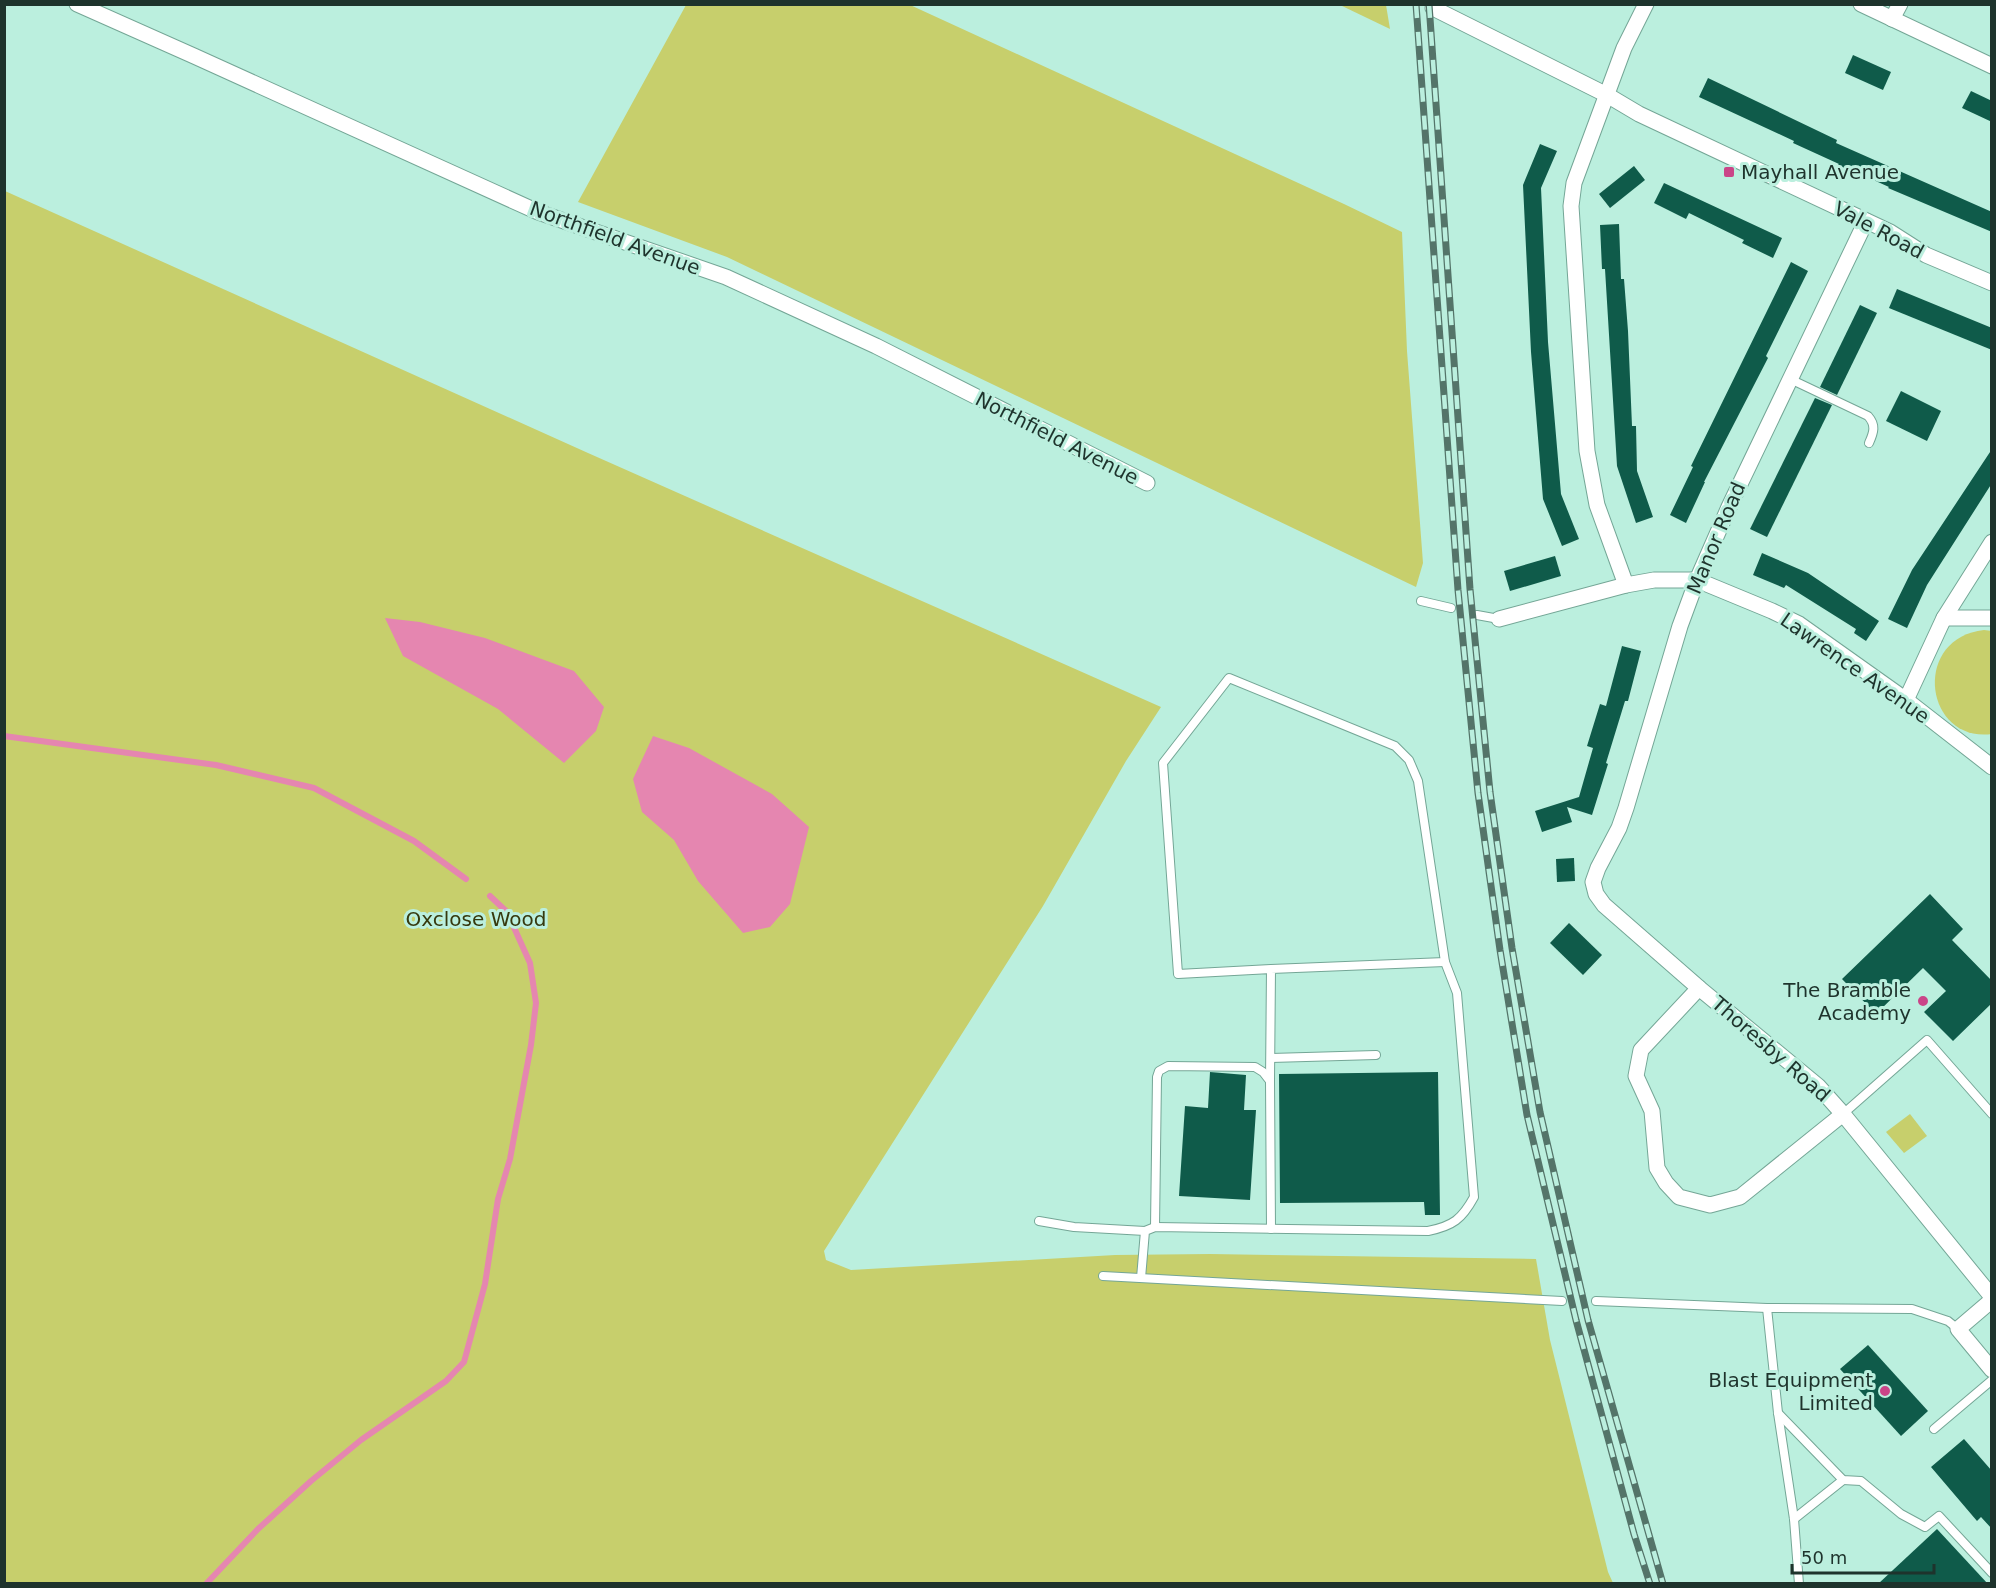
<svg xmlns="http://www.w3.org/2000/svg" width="1996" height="1588" font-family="'DejaVu Sans',sans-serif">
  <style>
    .green { fill: #c7cf6c }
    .water { fill: #e586b0 }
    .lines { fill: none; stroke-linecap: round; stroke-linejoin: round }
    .stream { stroke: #e586b0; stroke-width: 6 }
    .building { fill: #0f5b4a }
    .service-casing { stroke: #74a696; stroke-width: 10 }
    .minor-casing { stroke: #74a696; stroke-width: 17 }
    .service { stroke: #fff; stroke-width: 8 }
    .minor { stroke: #fff; stroke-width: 15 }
    .rail-casing { stroke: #547469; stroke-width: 7 }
    .rail { stroke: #bbefde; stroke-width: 4.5; stroke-dasharray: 14; stroke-linecap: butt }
    .poi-dot { fill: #ca4588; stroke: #bbefde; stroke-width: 2 }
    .labels { text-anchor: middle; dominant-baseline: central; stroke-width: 6; stroke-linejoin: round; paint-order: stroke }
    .poi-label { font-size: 20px; fill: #1e332c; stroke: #bbefde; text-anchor: end }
    .street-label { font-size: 20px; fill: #1e332c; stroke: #bbefde }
    .park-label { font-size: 20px; fill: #36390e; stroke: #bbefde }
  </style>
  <rect width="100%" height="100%" fill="#bbefde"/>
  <g class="green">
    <path d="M 908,4 L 1344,204 L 1402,232 L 1407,351 L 1423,563 L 1416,587 L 727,257 L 578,202 L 686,5 Z"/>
    <path d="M 1340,5 L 1386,5 L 1390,29 Z"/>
    <path d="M 5,191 L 588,453 L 1161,707 L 1126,761 L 1043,906 L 824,1251 L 826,1260 L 851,1270 L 1115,1255 L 1210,1254 L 1536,1259 L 1550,1340 L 1608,1572 L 1613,1583 L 5,1584 Z"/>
    <path d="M 1984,630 L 1992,631 L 1992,734 C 1924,743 1911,638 1984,630 Z"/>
    <path d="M 1910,1114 L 1927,1136 L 1904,1153 L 1886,1132 Z"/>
  </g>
  <g class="water">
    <path d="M 385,618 L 420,622 L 485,638 L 574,671 L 604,707 L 596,731 L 564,763 L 498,709 L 403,656 Z"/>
    <path d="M 653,736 L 689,748 L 772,794 L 809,827 L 790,904 L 770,927 L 743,933 L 698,881 L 674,840 L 642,812 L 633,779 Z"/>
  </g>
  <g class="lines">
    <g class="stream">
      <path d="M 4,736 L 216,765 L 314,788 L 414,841 L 466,879"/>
      <path d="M 206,1584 L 258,1529 L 311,1481 L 361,1440 L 446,1381 L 464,1362 L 485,1284 L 498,1199 L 510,1159 L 531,1045 L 536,1003 L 530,963 L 507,912 L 490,896"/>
    </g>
  </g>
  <g class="building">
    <path d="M 1853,55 L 1891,72 L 1883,90 L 1845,73 Z"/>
    <path d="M 1708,78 L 1837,140 L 1836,143 L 1992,212 L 1992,232 L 1888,188 L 1889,187 L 1858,173 L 1857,174 L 1838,165 L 1839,164 L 1793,143 L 1794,141 L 1699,97 Z"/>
    <path d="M 1971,91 L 1992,101 L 1992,122 L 1962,108 Z"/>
    <path d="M 1540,144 L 1557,151 L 1541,188 L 1548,342 L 1561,494 L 1579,539 L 1562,546 L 1543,499 L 1531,352 L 1523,185 Z"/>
    <path d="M 1634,166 L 1645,180 L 1610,208 L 1599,194 Z"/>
    <path d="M 1664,183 L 1782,238 L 1773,258 L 1742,243 L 1744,240 L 1689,213 L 1686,219 L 1654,203 Z"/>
    <path d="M 1619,224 L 1621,279 L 1624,279 L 1628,331 L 1632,426 L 1636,426 L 1637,471 L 1653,517 L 1636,523 L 1617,466 L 1605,269 L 1602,269 L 1600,225 Z"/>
    <path d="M 1791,262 L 1808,271 L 1766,356 L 1768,358 L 1704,482 L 1705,482 L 1686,523 L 1670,515 L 1693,467 L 1691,466 Z"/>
    <path d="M 1897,289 L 1992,328 L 1992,350 L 1889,308 Z"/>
    <path d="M 1860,305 L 1877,313 L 1837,395 L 1820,387 Z"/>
    <path d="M 1901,391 L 1941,411 L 1927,441 L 1886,421 Z"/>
    <path d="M 1815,398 L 1832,405 L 1767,537 L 1750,529 Z"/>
    <path d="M 1992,449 L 1992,483 L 1927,585 L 1907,628 L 1888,619 L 1912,570 Z"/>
    <path d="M 1762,553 L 1808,573 L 1879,621 L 1866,641 L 1854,633 L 1856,629 L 1786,585 L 1784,588 L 1753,575 Z"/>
    <path d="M 1555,556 L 1561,576 L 1510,591 L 1504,571 Z"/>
    <path d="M 1622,646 L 1641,651 L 1628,701 L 1625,701 L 1606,763 L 1608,764 L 1592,815 L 1567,807 L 1572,822 L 1542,832 L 1535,811 L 1579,797 L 1593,748 L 1587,746 L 1600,704 L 1606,706 Z"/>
    <path d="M 1574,858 L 1575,881 L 1557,882 L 1556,859 Z"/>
    <path d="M 1930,894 L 1963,929 L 1952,940 L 1992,981 L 1992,1003 L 1953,1041 L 1924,1012 L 1946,991 L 1923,968 L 1876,1014 L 1842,979 Z"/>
    <path d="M 1569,923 L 1602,955 L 1583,975 L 1550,943 Z"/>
    <path d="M 1210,1072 L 1246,1075 L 1244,1110 L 1256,1110 L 1250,1200 L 1179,1196 L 1185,1106 L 1208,1108 Z"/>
    <path d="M 1438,1072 L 1440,1215 L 1425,1215 L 1424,1202 L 1280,1203 L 1279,1074 Z"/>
    <path d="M 1868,1345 L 1928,1411 L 1901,1436 L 1840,1369 Z"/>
    <path d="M 1964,1439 L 1992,1471 L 1992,1529 L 1981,1517 L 1977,1521 L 1931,1467 Z"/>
    <path d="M 1937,1529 L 1988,1584 L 1878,1584 Z"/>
  </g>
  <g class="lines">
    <defs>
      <g id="service">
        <path d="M 1790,379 L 1868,416 C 1876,425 1874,432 1869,443"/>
        <path d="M 1421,601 L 1451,608"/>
        <path d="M 1477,615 L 1499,619"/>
        <path d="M 1271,1058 L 1376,1055"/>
        <path d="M 1270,1081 L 1271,969 L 1445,962 L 1418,781 L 1409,760 L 1395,746 L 1229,678 L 1163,763 L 1178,974 L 1271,969"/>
        <path d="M 1843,1114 L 1927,1040 L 1992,1114"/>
        <path d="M 1039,1221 L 1074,1227 L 1145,1231"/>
        <path d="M 1155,1227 L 1157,1077 L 1159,1071 L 1168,1066 L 1255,1067 L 1263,1072 L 1270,1081 L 1271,1229"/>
        <path d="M 1103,1276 L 1562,1301"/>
        <path d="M 1141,1278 L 1145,1231 L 1155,1227 L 1428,1231 C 1453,1226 1462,1219 1474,1197 L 1457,993 L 1445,962"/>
        <path d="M 1596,1301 L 1767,1308 L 1912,1309 L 1948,1321 L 1958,1329"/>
        <path d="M 1767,1308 L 1778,1413 L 1794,1519 L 1799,1584"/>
        <path d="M 1778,1413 L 1843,1480 L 1861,1481 L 1901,1514 L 1925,1527 L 1939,1516 L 1992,1573"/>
        <path d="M 1934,1429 L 1992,1380"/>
        <path d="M 1794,1519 L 1843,1480"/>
      </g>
      <g id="minor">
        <path d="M 77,4 L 194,56 L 538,212 L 726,277 L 876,346 L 1147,483"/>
        <path d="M 1861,4 L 1992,66"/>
        <path d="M 1433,8 L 1607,95 L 1639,114 L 1890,232 L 1926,255 L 1992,283"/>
        <path d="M 1892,19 L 1900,4"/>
        <path d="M 1866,221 L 1729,507 L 1697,580 L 1680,626 L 1626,808 L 1619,828 L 1598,868 L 1593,882 L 1596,894 L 1604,905 L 1699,988 L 1818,1086 L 1843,1114 L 1992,1297"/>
        <path d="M 1626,585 L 1597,505 L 1587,451 L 1571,206 L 1574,183 L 1624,48 L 1646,4"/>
        <path d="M 1944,618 L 1992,618"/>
        <path d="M 1499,619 L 1626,585 L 1654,580 L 1697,580 L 1772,611 L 1799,624 L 1906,700 L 1992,767"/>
        <path d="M 1906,700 L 1944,618 L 1992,542"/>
        <path d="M 1699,988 L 1641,1050 L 1636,1076 L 1652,1111 L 1657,1168 L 1666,1183 L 1679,1197 L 1710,1205 L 1740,1197 L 1843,1114"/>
        <path d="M 1992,1300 L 1958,1329 L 1992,1370"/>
      </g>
    </defs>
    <use href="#service" class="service-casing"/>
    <use href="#minor" class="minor-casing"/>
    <use href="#service" class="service"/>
    <use href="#minor" class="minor"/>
    <defs>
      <g id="rail">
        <path d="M 1416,4 L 1458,590 L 1478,793 L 1500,950 L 1527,1115 L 1576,1320 L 1634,1534 L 1650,1584"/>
        <path d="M 1429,4 L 1470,589 L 1490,792 L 1512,948 L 1540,1112 L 1588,1320 L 1663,1584"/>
      </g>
    </defs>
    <use href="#rail" class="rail-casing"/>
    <use href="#rail" class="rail"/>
  </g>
  <g class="poi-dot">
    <rect x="1723" y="166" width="12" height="12" rx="3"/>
    <circle cx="1923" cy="1001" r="6"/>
    <circle cx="1885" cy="1391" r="6"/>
  </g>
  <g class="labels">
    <g class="poi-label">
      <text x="1741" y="172" text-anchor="start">Mayhall Avenue</text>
      <text x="1911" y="990">The Bramble<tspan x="1911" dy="23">Academy</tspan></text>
      <text x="1873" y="1380">Blast Equipment<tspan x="1873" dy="23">Limited</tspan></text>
    </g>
    <g class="street-label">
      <text transform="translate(1879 230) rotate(28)">Vale Road</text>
      <text transform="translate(615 238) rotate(20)">Northfield Avenue</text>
      <text transform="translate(1057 438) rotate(27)">Northfield Avenue</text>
      <text transform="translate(1716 538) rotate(-67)">Manor Road</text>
      <text transform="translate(1855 668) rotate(35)">Lawrence Avenue</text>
      <text transform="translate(1771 1049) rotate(41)">Thoresby Road</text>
    </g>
    <g class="park-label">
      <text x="476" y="919">Oxclose Wood</text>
    </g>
  </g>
  <rect width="1996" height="1588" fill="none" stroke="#1e332c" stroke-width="12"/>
  <path d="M1792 1564v9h142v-9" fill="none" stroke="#1e332c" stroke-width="3"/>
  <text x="1801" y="1564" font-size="18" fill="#1e332c" stroke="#bbefde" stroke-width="4.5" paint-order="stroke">50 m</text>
</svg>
